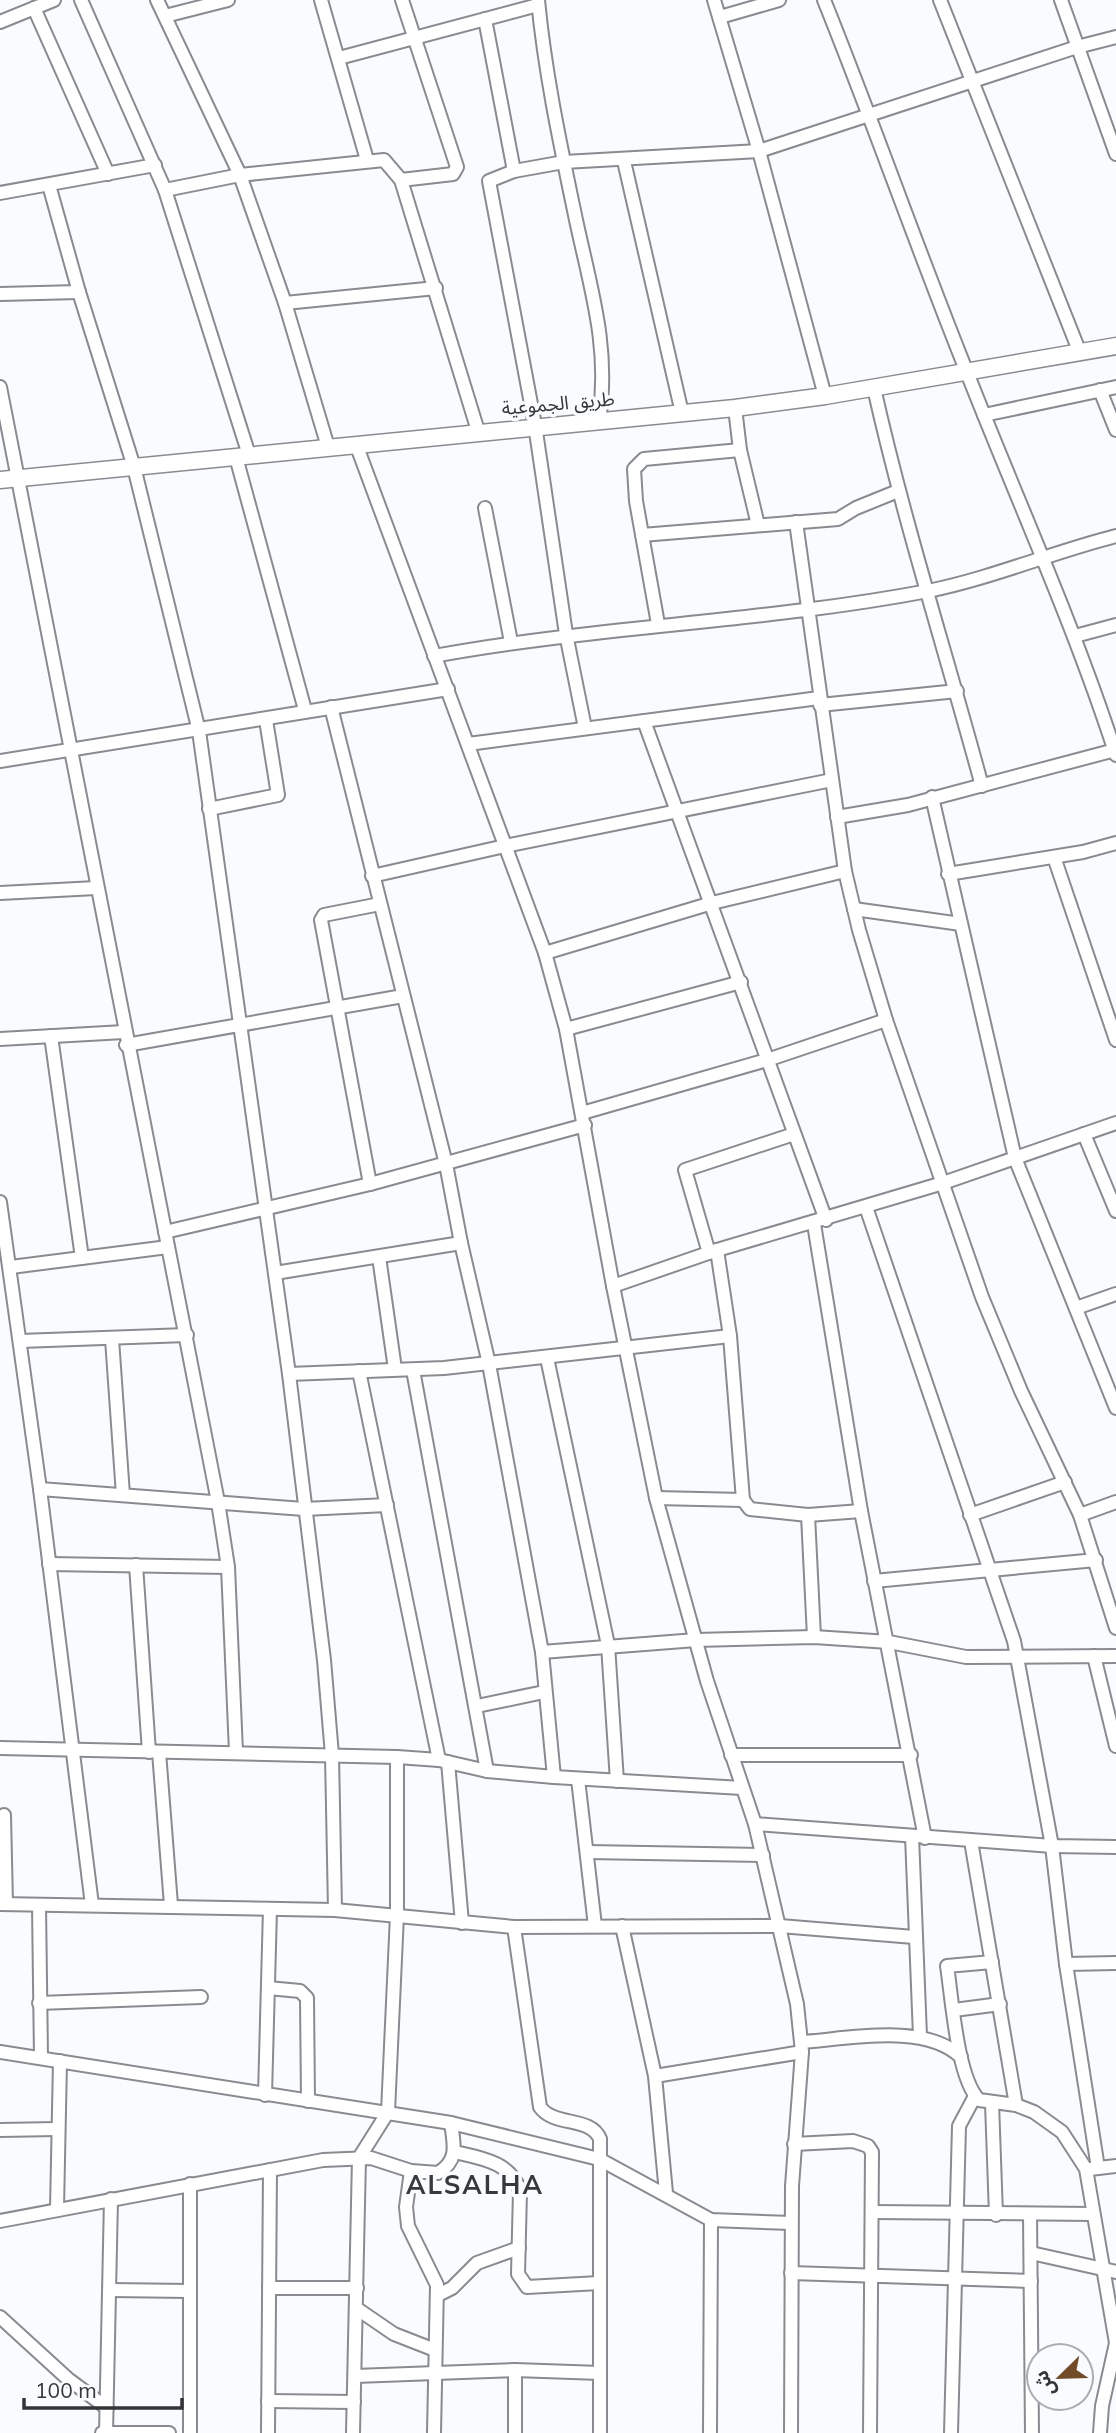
<svg xmlns="http://www.w3.org/2000/svg" width="1116" height="2433" font-family="Mulish,'Noto Sans Arabic',sans-serif">
  <style>
    .lines { fill: none; stroke-linecap: round; stroke-linejoin: round }
    .minor-casing { stroke: #888b8f; stroke-width: 16 }
    .major-casing { stroke: #888b8f; stroke-width: 19 }
    .minor { stroke: #fff; stroke-width: 12 }
    .major { stroke: #fff; stroke-width: 16 }
    .labels { text-anchor: middle; dominant-baseline: central; stroke-width: 7; stroke-linejoin: round; paint-order: stroke }
    .street-label { font-size: 19px; fill: #343537; stroke: #f9fbff }
    .district-label { font-size: 26px; font-weight: bold; letter-spacing: 2px; fill: #37393d; stroke: #f9fbff }
  </style>
  <rect width="100%" height="100%" fill="#f9fbff"/>
  <g class="lines">
    <defs>
      <g id="minor">
        <path d="M 81,0 L 165,190 L 249,455"/>
        <path d="M 157,0 L 240,175 L 285,303 L 328,447"/>
        <path d="M 321,0 L 367,160"/>
        <path d="M 538,0 C 545,74 561,148 576,220 C 591,290 610,348 599,420"/>
        <path d="M 714,0 L 759,151 L 825,396"/>
        <path d="M 824,0 C 874,124 918,251 968,375 C 1018,502 1074,625 1116,755"/>
        <path d="M 940,0 L 1080,353"/>
        <path d="M 1061,0 L 1116,154"/>
        <path d="M 34,8 L 108,174"/>
        <path d="M 165,16 L 228,0"/>
        <path d="M 720,17 L 779,0"/>
        <path d="M 485,19 L 514,171"/>
        <path d="M 0,22 L 54,0"/>
        <path d="M 339,58 L 538,5"/>
        <path d="M 624,161 L 682,413"/>
        <path d="M 401,180 L 453,174 L 457,167 L 402,0"/>
        <path d="M 49,185 L 79,292 L 134,467 L 199,731 L 289,1374 L 324,1660 L 332,1755 L 335,1910"/>
        <path d="M 165,190 L 240,175 L 384,160 L 401,180 L 478,431"/>
        <path d="M 0,193 L 155,165"/>
        <path d="M 0,294 L 79,292"/>
        <path d="M 285,303 L 436,288"/>
        <path d="M 0,387 L 218,1502 L 228,1567 L 236,1752"/>
        <path d="M 874,388 C 904,522 946,653 982,786"/>
        <path d="M 1100,390 L 1116,430"/>
        <path d="M 735,408 L 740,450 L 758,525"/>
        <path d="M 984,415 L 1116,387"/>
        <path d="M 356,444 L 545,953 L 566,1029 L 613,1286 L 656,1498 L 707,1681 L 755,1824 L 797,2004 L 802,2052 L 792,2186 L 791,2433"/>
        <path d="M 236,457 L 305,710"/>
        <path d="M 485,508 L 511,642"/>
        <path d="M 796,522 L 845,871 L 859,930 L 886,1020 L 982,1297 L 1021,1391 L 1080,1515 L 1116,1628"/>
        <path d="M 642,535 L 838,519 L 856,508 L 898,491"/>
        <path d="M 658,624 L 636,501 L 634,469 L 644,459 L 740,450"/>
        <path d="M 1075,636 L 1116,625"/>
        <path d="M 434,656 C 597,626 765,622 928,591 C 992,578 1053,552 1116,536"/>
        <path d="M 820,705 L 957,691"/>
        <path d="M 331,707 L 446,1164 L 461,1243 L 489,1364 L 542,1652 L 554,1777"/>
        <path d="M 644,721 L 826,1220"/>
        <path d="M 585,728 L 566,634 L 535,425 L 489,181 L 514,171 L 564,162 L 759,151 L 1077,47 L 1116,37"/>
        <path d="M 468,744 L 819,698"/>
        <path d="M 0,761 L 448,689"/>
        <path d="M 932,797 L 1015,1158 L 1116,1408"/>
        <path d="M 209,809 L 278,795 L 266,720"/>
        <path d="M 837,817 L 908,805 L 1115,750"/>
        <path d="M 1054,857 L 1116,1040"/>
        <path d="M 948,874 L 1083,852 L 1116,843"/>
        <path d="M 372,876 L 505,846 L 832,780"/>
        <path d="M 0,893 L 96,888"/>
        <path d="M 854,909 L 961,924"/>
        <path d="M 545,953 L 712,903 L 845,871"/>
        <path d="M 566,1029 L 741,982"/>
        <path d="M 51,1036 L 82,1258"/>
        <path d="M 0,1039 L 124,1032"/>
        <path d="M 126,1045 L 403,996"/>
        <path d="M 582,1113 L 767,1060 L 886,1020"/>
        <path d="M 1084,1134 L 1116,1211"/>
        <path d="M 370,1184 L 321,920 L 324,915 L 380,904"/>
        <path d="M 0,1202 L 40,1489 L 92,1905"/>
        <path d="M 866,1207 L 1014,1641 L 1052,1846 L 1066,1964 L 1098,2168"/>
        <path d="M 814,1224 L 861,1511 L 925,1838"/>
        <path d="M 165,1232 L 370,1184 L 585,1125"/>
        <path d="M 717,1250 L 730,1336 L 743,1500"/>
        <path d="M 709,1253 L 685,1170 L 794,1134"/>
        <path d="M 379,1257 L 395,1369"/>
        <path d="M 11,1267 L 168,1247"/>
        <path d="M 275,1273 L 461,1243"/>
        <path d="M 613,1286 L 717,1250 L 943,1183 L 1116,1123"/>
        <path d="M 1076,1308 L 1116,1294"/>
        <path d="M 112,1339 L 123,1495"/>
        <path d="M 20,1341 L 187,1335"/>
        <path d="M 547,1358 L 608,1645 L 617,1781"/>
        <path d="M 413,1370 L 487,1771"/>
        <path d="M 359,1371 L 439,1760"/>
        <path d="M 289,1374 L 444,1368 L 730,1336"/>
        <path d="M 40,1489 L 304,1509 L 387,1505"/>
        <path d="M 656,1498 L 743,1500 L 750,1509 L 808,1515 L 861,1511"/>
        <path d="M 808,1515 L 814,1637"/>
        <path d="M 970,1515 L 1065,1482"/>
        <path d="M 1080,1515 L 1116,1502"/>
        <path d="M 49,1564 L 228,1567"/>
        <path d="M 136,1565 L 149,1752"/>
        <path d="M 874,1581 L 1096,1560"/>
        <path d="M 542,1652 L 696,1640 L 814,1637 L 889,1642 L 966,1657 L 1116,1656"/>
        <path d="M 1094,1656 L 1116,1746"/>
        <path d="M 477,1706 L 544,1692"/>
        <path d="M 0,1748 L 397,1757 L 439,1760 L 487,1771 L 554,1777 L 742,1788"/>
        <path d="M 159,1752 L 171,1905"/>
        <path d="M 731,1755 L 911,1755"/>
        <path d="M 448,1762 L 462,1923"/>
        <path d="M 578,1779 L 595,1926"/>
        <path d="M 4,1815 L 6,1904"/>
        <path d="M 755,1824 L 1052,1846 L 1116,1847"/>
        <path d="M 912,1836 L 920,2036"/>
        <path d="M 971,1841 L 1016,2105"/>
        <path d="M 587,1852 L 763,1855"/>
        <path d="M 0,1904 L 335,1910 L 514,1927 L 780,1926 L 914,1937"/>
        <path d="M 39,1905 L 41,2058"/>
        <path d="M 622,1926 L 655,2076 L 666,2193"/>
        <path d="M 514,1927 L 540,2107 C 554,2127 591,2116 600,2139 L 600,2433"/>
        <path d="M 992,1962 L 947,1966 C 952,1998 957,2078 979,2100 L 1016,2105 L 1034,2112 L 1062,2132 L 1086,2169 L 1116,2343 L 1102,2406 L 1100,2433"/>
        <path d="M 1066,1964 L 1116,1963"/>
        <path d="M 268,1988 L 300,1991 L 307,1998 L 308,2101"/>
        <path d="M 39,2003 L 201,1997"/>
        <path d="M 954,2010 L 1000,2004"/>
        <path d="M 802,2042 C 848,2039 925,2022 961,2057"/>
        <path d="M 0,2052 L 451,2123 L 599,2159 L 711,2220 L 791,2223"/>
        <path d="M 655,2076 L 802,2052"/>
        <path d="M 265,2095 L 270,1909"/>
        <path d="M 992,2103 L 996,2215"/>
        <path d="M 0,2130 L 57,2129"/>
        <path d="M 794,2144 L 853,2141 L 868,2146 L 872,2152 L 870,2433"/>
        <path d="M 455,2152 C 481,2158 511,2162 520,2191 L 518,2274 L 527,2287 L 599,2283"/>
        <path d="M 1090,2169 L 1116,2166"/>
        <path d="M 411,2171 L 406,2207 L 408,2226 L 437,2285 L 434,2433"/>
        <path d="M 57,2209 L 60,2061"/>
        <path d="M 872,2212 L 1093,2214"/>
        <path d="M 1030,2214 L 1032,2433"/>
        <path d="M 0,2221 L 323,2160 L 371,2158 L 411,2171 L 438,2173 C 459,2160 454,2145 451,2123"/>
        <path d="M 1031,2253 L 1116,2272"/>
        <path d="M 791,2273 L 1031,2281"/>
        <path d="M 269,2288 L 357,2288"/>
        <path d="M 110,2290 L 190,2291"/>
        <path d="M 438,2295 L 452,2288 L 477,2263 L 519,2248"/>
        <path d="M 356,2308 L 394,2334 L 435,2350"/>
        <path d="M 0,2317 L 68,2379 L 107,2408"/>
        <path d="M 355,2376 L 515,2370 L 600,2373"/>
        <path d="M 268,2401 L 354,2402"/>
        <path d="M 102,2433 L 169,2433"/>
        <path d="M 106,2433 L 111,2199"/>
        <path d="M 190,2433 L 190,2184"/>
        <path d="M 268,2433 L 270,2170"/>
        <path d="M 353,2433 L 359,2158 L 388,2112 L 397,1915 L 397,1757"/>
        <path d="M 515,2433 L 515,2370"/>
        <path d="M 710,2433 L 711,2220"/>
        <path d="M 951,2433 L 959,2126 L 975,2096"/>
      </g>
      <path id="major" d="M 0,480 L 735,408 L 825,396 L 1116,346"/>
    </defs>
    <use href="#minor" class="minor-casing"/>
    <use href="#major" class="major-casing"/>
    <use href="#minor" class="minor"/>
    <use href="#major" class="major"/>
  </g>
  <g class="labels">
    <g class="street-label">
      <text transform="translate(558 403) rotate(-5)">طريق الجموعية</text>
    </g>
    <g class="district-label">
      <text x="475" y="2184">ALSALHA</text>
    </g>
  </g>
  <g transform="translate(1060 2377) rotate(247)"><circle r="33" fill="#f9fbff" stroke="#aaacaf" stroke-width="2"/>
  <path d="M0-5L12 26L0 18L-12 26Z" fill="#724c29"/>
  <text y="-10" font-size="19" font-weight="bold" text-anchor="middle" fill="#343537">ش</text>
  </g>
  <path d="M24 2398v10h158v-10" fill="none" stroke="#343537" stroke-width="3.5"/>
  <text x="35" y="2398" font-size="21" fill="#343537" stroke="#f9fbff" stroke-width="5" paint-order="stroke">100 m</text>
</svg>
